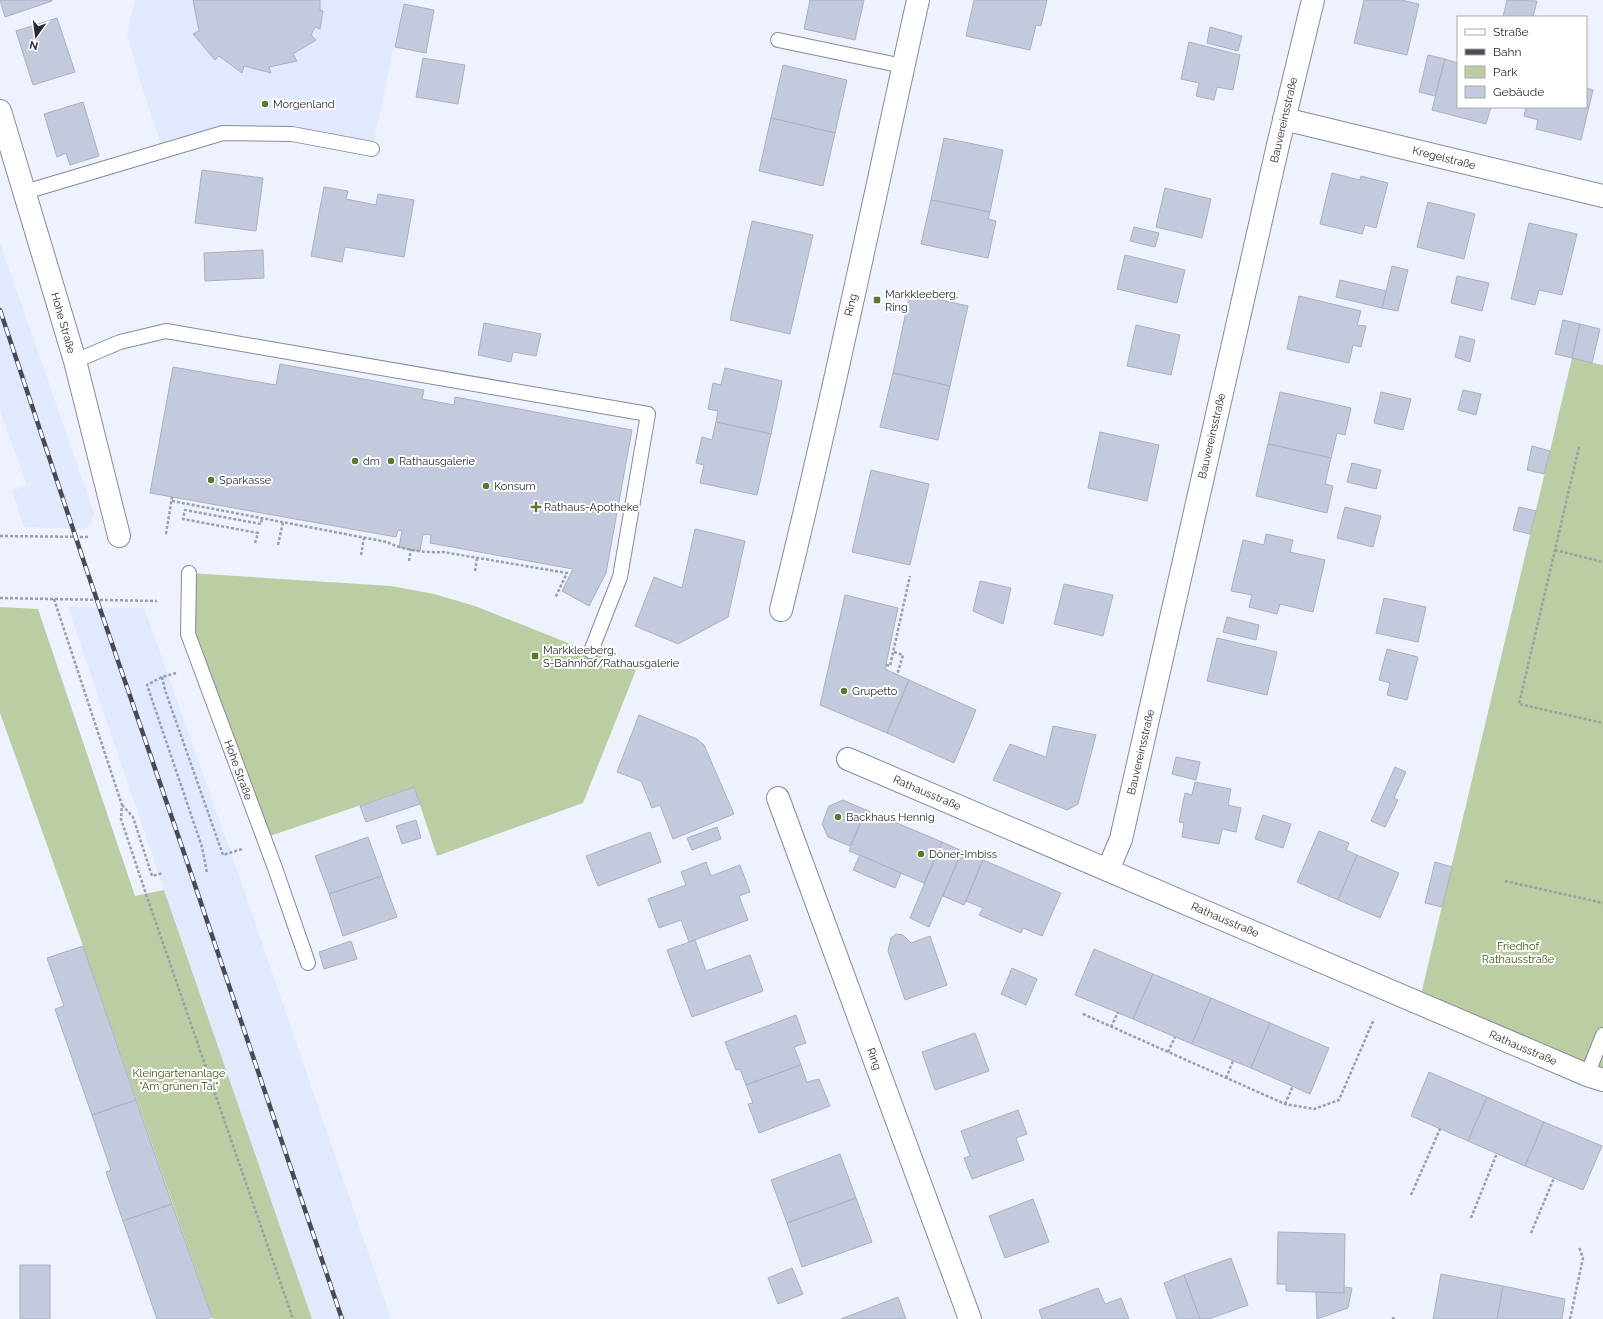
<svg xmlns="http://www.w3.org/2000/svg" width="1603" height="1319" font-family="Raleway,sans-serif">
  <style>
    .built { fill: #e1e9fe }
    .green { fill: #bbcda2 }
    .building { fill: #c4cadd; stroke: #aab0c2 }
    .lines { fill: none; stroke-linecap: round; stroke-linejoin: round }
    .service-casing { stroke: #858b9c; stroke-width: 16 }
    .minor-casing { stroke: #858b9c; stroke-width: 24 }
    .tertiary-casing { stroke: #858b9c; stroke-width: 24 }
    .path { stroke: #9b9fa9; stroke-width: 2.5; stroke-dasharray: 3 2; stroke-linecap: butt }
    .service { stroke: #fff; stroke-width: 14 }
    .minor { stroke: #fff; stroke-width: 22 }
    .tertiary { stroke: #fff; stroke-width: 22 }
    .rail-casing { stroke: #484b53; stroke-width: 4.5 }
    .rail { stroke: #fff; stroke-width: 3; stroke-dasharray: 9; stroke-linecap: butt }
    .poi-dot { fill: #5d782c; stroke: #fff; stroke-width: 1.5 }
    .labels { text-anchor: middle; dominant-baseline: central; stroke-width: 4; stroke-linejoin: round; paint-order: stroke }
    .poi-label { font-size: 11px; fill: #272a31; stroke: #fff; text-anchor: start }
    .street-label { font-size: 11px; fill: #272a31; stroke: #fff }
    .park-label { font-size: 11px; fill: #3b520a; stroke: #fff }
  </style>
  <rect width="100%" height="100%" fill="#eef2fe"/>
  <g class="built">
    <path d="M 135,0 L 404,0 L 372,149 L 223,133 L 163,151 L 138,75 L 127,33 Z"/>
    <path d="M 0,243 L 94,513 L 91,523 L 85,529 L 24,527 L 12,491 L 27,485 L 0,410 Z"/>
    <path d="M 68,607 L 144,608 L 227,841 L 391,1319 L 312,1319 L 164,890 Z"/>
  </g>
  <g class="green">
    <path d="M 1572,358 L 1603,365 L 1603,1080 L 1419,1003 Z"/>
    <path d="M 189,573 L 391,586 L 434,594 L 475,606 L 636,670 L 583,803 L 437,856 L 414,787 L 264,838 L 188,634 Z"/>
    <path d="M 0,607 L 38,609 L 135,896 L 164,890 L 312,1319 L 213,1319 L 83,946 L 0,713 Z"/>
  </g>
  <g class="building">
    <path d="M 0,0 L 52,0 L 52,1 L 5,17 Z"/>
    <path d="M 193,0 L 320,0 L 320,10 L 323,11 L 320,29 L 315,27 L 311,35 L 316,40 L 293,54 L 297,61 L 269,67 L 271,73 L 244,66 L 242,73 L 219,56 L 215,60 L 193,34 L 199,31 Z"/>
    <path d="M 810,0 L 864,0 L 855,40 L 804,29 Z"/>
    <path d="M 974,0 L 1047,0 L 1041,26 L 1036,25 L 1030,50 L 966,36 Z"/>
    <path d="M 1364,0 L 1401,0 L 1419,4 L 1407,55 L 1354,43 Z"/>
    <path d="M 1507,0 L 1537,1 L 1533,17 L 1503,17 Z"/>
    <path d="M 404,4 L 434,10 L 426,53 L 395,47 Z"/>
    <path d="M 57,18 L 75,72 L 33,85 L 16,31 Z"/>
    <path d="M 1210,27 L 1242,36 L 1238,51 L 1207,43 Z"/>
    <path d="M 1189,42 L 1240,55 L 1233,90 L 1217,87 L 1214,100 L 1196,96 L 1199,83 L 1181,79 Z"/>
    <path d="M 1428,55 L 1445,59 L 1435,96 L 1419,92 Z"/>
    <path d="M 423,58 L 465,65 L 458,104 L 416,97 Z"/>
    <path d="M 1445,59 L 1458,63 L 1458,107 L 1491,107 L 1486,124 L 1432,110 Z"/>
    <path d="M 783,65 L 847,80 L 835,133 L 771,118 Z"/>
    <path d="M 1586,88 L 1593,90 L 1581,140 L 1536,129 L 1538,120 L 1524,116 L 1526,107 L 1586,107 Z"/>
    <path d="M 83,102 L 99,156 L 70,165 L 66,153 L 57,157 L 44,114 Z"/>
    <path d="M 771,118 L 835,133 L 823,186 L 759,171 Z"/>
    <path d="M 944,138 L 1003,150 L 990,212 L 931,200 Z"/>
    <path d="M 202,170 L 263,178 L 256,231 L 195,223 Z"/>
    <path d="M 1332,173 L 1360,180 L 1361,176 L 1388,183 L 1376,228 L 1365,225 L 1362,234 L 1320,224 Z"/>
    <path d="M 324,187 L 348,191 L 346,199 L 376,205 L 378,194 L 414,200 L 404,257 L 345,247 L 342,262 L 311,256 Z"/>
    <path d="M 1165,188 L 1211,199 L 1202,238 L 1156,227 Z"/>
    <path d="M 931,200 L 990,212 L 988,219 L 996,221 L 988,258 L 921,244 Z"/>
    <path d="M 1428,202 L 1475,214 L 1464,259 L 1417,247 Z"/>
    <path d="M 752,221 L 813,235 L 790,334 L 730,320 Z"/>
    <path d="M 1529,223 L 1577,234 L 1562,295 L 1539,290 L 1535,305 L 1511,299 Z"/>
    <path d="M 1134,227 L 1159,233 L 1155,247 L 1130,241 Z"/>
    <path d="M 263,250 L 264,278 L 205,281 L 204,253 Z"/>
    <path d="M 1125,255 L 1185,270 L 1177,303 L 1117,289 Z"/>
    <path d="M 1392,266 L 1408,270 L 1398,311 L 1382,308 Z"/>
    <path d="M 1457,276 L 1489,283 L 1482,311 L 1451,303 Z"/>
    <path d="M 1340,280 L 1386,291 L 1382,308 L 1336,297 Z"/>
    <path d="M 910,293 L 968,306 L 950,386 L 893,373 Z"/>
    <path d="M 1299,296 L 1361,311 L 1357,325 L 1366,326 L 1361,347 L 1353,345 L 1349,363 L 1287,349 Z"/>
    <path d="M 1563,320 L 1580,324 L 1572,358 L 1555,354 Z"/>
    <path d="M 484,323 L 541,334 L 536,356 L 513,352 L 511,362 L 478,355 Z"/>
    <path d="M 1580,324 L 1600,329 L 1592,363 L 1572,358 Z"/>
    <path d="M 1136,325 L 1180,335 L 1171,375 L 1127,366 Z"/>
    <path d="M 1460,336 L 1475,340 L 1470,362 L 1455,357 Z"/>
    <path d="M 280,364 L 424,390 L 422,399 L 454,405 L 455,397 L 632,430 L 606,573 L 589,606 L 562,591 L 573,569 L 430,543 L 431,535 L 423,534 L 420,551 L 399,547 L 402,531 L 398,530 L 396,537 L 150,493 L 173,367 L 276,385 Z"/>
    <path d="M 725,368 L 782,381 L 771,434 L 716,422 L 718,411 L 708,409 L 713,383 L 721,385 Z"/>
    <path d="M 893,373 L 950,386 L 938,440 L 880,427 Z"/>
    <path d="M 1463,390 L 1481,394 L 1476,415 L 1458,410 Z"/>
    <path d="M 1280,392 L 1351,408 L 1345,435 L 1337,433 L 1331,458 L 1268,444 Z"/>
    <path d="M 1381,392 L 1411,399 L 1403,430 L 1374,423 Z"/>
    <path d="M 716,422 L 771,434 L 757,495 L 700,483 L 704,465 L 696,463 L 702,437 L 712,440 Z"/>
    <path d="M 1100,432 L 1159,445 L 1147,501 L 1088,488 Z"/>
    <path d="M 1268,444 L 1331,458 L 1325,484 L 1333,486 L 1327,513 L 1256,496 Z"/>
    <path d="M 1532,446 L 1550,451 L 1544,474 L 1527,470 Z"/>
    <path d="M 1352,463 L 1381,470 L 1376,489 L 1347,482 Z"/>
    <path d="M 871,470 L 929,484 L 910,565 L 852,552 Z"/>
    <path d="M 1345,507 L 1381,516 L 1373,547 L 1337,538 Z"/>
    <path d="M 1519,507 L 1536,511 L 1530,534 L 1513,530 Z"/>
    <path d="M 695,529 L 745,541 L 728,617 L 678,644 L 635,626 L 654,577 L 682,588 Z"/>
    <path d="M 1266,534 L 1293,540 L 1290,552 L 1325,560 L 1313,612 L 1280,604 L 1277,614 L 1249,607 L 1252,595 L 1231,591 L 1243,540 L 1264,545 Z"/>
    <path d="M 980,581 L 1011,588 L 1003,624 L 973,611 Z"/>
    <path d="M 1064,584 L 1113,595 L 1103,636 L 1054,624 Z"/>
    <path d="M 845,595 L 898,608 L 885,669 L 909,680 L 887,733 L 820,705 Z"/>
    <path d="M 1384,598 L 1426,607 L 1418,642 L 1376,633 Z"/>
    <path d="M 1227,617 L 1259,625 L 1256,640 L 1223,632 Z"/>
    <path d="M 1217,638 L 1277,652 L 1267,695 L 1207,681 Z"/>
    <path d="M 1387,649 L 1418,657 L 1407,700 L 1387,695 L 1390,683 L 1379,680 Z"/>
    <path d="M 909,680 L 976,710 L 954,763 L 887,733 Z"/>
    <path d="M 639,715 L 697,739 L 704,745 L 734,814 L 673,839 L 660,805 L 652,808 L 641,781 L 617,772 Z"/>
    <path d="M 1053,726 L 1096,735 L 1078,804 L 1067,810 L 993,780 L 1010,744 L 1046,757 Z"/>
    <path d="M 1176,757 L 1200,762 L 1196,780 L 1172,774 Z"/>
    <path d="M 1395,767 L 1406,772 L 1394,798 L 1398,800 L 1385,827 L 1371,821 Z"/>
    <path d="M 1195,782 L 1231,789 L 1228,805 L 1241,808 L 1236,832 L 1222,829 L 1219,844 L 1182,837 L 1184,823 L 1179,822 L 1185,793 L 1192,795 Z"/>
    <path d="M 414,787 L 420,804 L 366,822 L 360,806 Z"/>
    <path d="M 843,800 L 866,810 L 850,846 L 828,837 L 822,824 L 829,806 Z"/>
    <path d="M 866,810 L 942,842 L 924,883 L 849,851 Z"/>
    <path d="M 1263,815 L 1291,824 L 1283,848 L 1255,839 Z"/>
    <path d="M 416,820 L 421,838 L 402,844 L 396,826 Z"/>
    <path d="M 717,827 L 721,839 L 692,850 L 687,838 Z"/>
    <path d="M 1319,831 L 1349,843 L 1346,850 L 1357,855 L 1338,900 L 1297,882 Z"/>
    <path d="M 650,832 L 661,862 L 598,886 L 586,856 Z"/>
    <path d="M 368,837 L 382,876 L 329,894 L 315,856 Z"/>
    <path d="M 942,842 L 962,851 L 929,927 L 910,918 Z"/>
    <path d="M 962,851 L 983,860 L 964,905 L 943,896 Z"/>
    <path d="M 860,855 L 901,873 L 895,888 L 853,870 Z"/>
    <path d="M 1357,855 L 1399,873 L 1380,918 L 1338,900 Z"/>
    <path d="M 983,860 L 1061,893 L 1042,936 L 1023,928 L 1021,933 L 979,915 L 983,908 L 966,901 Z"/>
    <path d="M 706,862 L 711,876 L 740,865 L 750,892 L 739,896 L 748,920 L 689,942 L 681,920 L 659,928 L 648,899 L 686,885 L 681,872 Z"/>
    <path d="M 1435,862 L 1452,867 L 1442,907 L 1425,903 Z"/>
    <path d="M 382,876 L 397,917 L 343,936 L 329,894 Z"/>
    <path d="M 896,934 L 903,935 L 911,943 L 930,936 L 947,985 L 905,1000 L 888,951 L 891,938 Z"/>
    <path d="M 695,940 L 706,971 L 750,955 L 763,991 L 692,1017 L 667,950 Z"/>
    <path d="M 351,941 L 357,959 L 324,969 L 319,952 Z"/>
    <path d="M 83,946 L 136,1100 L 92,1115 L 55,1009 L 64,1006 L 47,958 Z"/>
    <path d="M 1094,949 L 1153,974 L 1133,1019 L 1075,995 Z"/>
    <path d="M 1012,968 L 1037,979 L 1026,1005 L 1001,994 Z"/>
    <path d="M 1153,974 L 1211,998 L 1192,1044 L 1133,1019 Z"/>
    <path d="M 1211,998 L 1270,1023 L 1251,1068 L 1192,1044 Z"/>
    <path d="M 796,1015 L 806,1043 L 794,1047 L 801,1065 L 746,1085 L 740,1069 L 736,1070 L 725,1042 Z"/>
    <path d="M 1270,1023 L 1329,1048 L 1310,1094 L 1251,1068 Z"/>
    <path d="M 975,1033 L 989,1071 L 935,1090 L 922,1052 Z"/>
    <path d="M 801,1065 L 807,1082 L 819,1079 L 830,1106 L 759,1133 L 748,1104 L 753,1103 L 746,1085 Z"/>
    <path d="M 1429,1072 L 1487,1097 L 1468,1141 L 1411,1116 Z"/>
    <path d="M 1487,1097 L 1544,1122 L 1525,1166 L 1468,1141 Z"/>
    <path d="M 136,1100 L 172,1204 L 123,1221 L 106,1172 L 111,1170 L 92,1115 Z"/>
    <path d="M 1018,1110 L 1027,1134 L 1016,1138 L 1024,1160 L 972,1179 L 964,1158 L 970,1156 L 961,1131 Z"/>
    <path d="M 1544,1122 L 1602,1146 L 1583,1190 L 1525,1166 Z"/>
    <path d="M 840,1154 L 856,1198 L 787,1223 L 771,1180 Z"/>
    <path d="M 856,1198 L 872,1242 L 802,1267 L 787,1223 Z"/>
    <path d="M 1033,1199 L 1049,1242 L 1005,1258 L 989,1216 Z"/>
    <path d="M 172,1204 L 212,1317 L 207,1319 L 157,1319 L 123,1221 Z"/>
    <path d="M 1278,1232 L 1345,1234 L 1344,1293 L 1286,1291 L 1286,1284 L 1277,1284 Z"/>
    <path d="M 1231,1258 L 1248,1305 L 1209,1319 L 1200,1319 L 1184,1275 Z"/>
    <rect x="20" y="1265" width="30" height="54"/>
    <path d="M 792,1268 L 803,1294 L 778,1304 L 768,1278 Z"/>
    <path d="M 1441,1274 L 1503,1286 L 1497,1319 L 1433,1319 Z"/>
    <path d="M 1184,1275 L 1200,1319 L 1177,1319 L 1164,1283 Z"/>
    <path d="M 1503,1286 L 1565,1299 L 1562,1319 L 1497,1319 Z"/>
    <path d="M 1344,1287 L 1352,1288 L 1348,1308 L 1317,1319 L 1316,1292 L 1344,1293 Z"/>
    <path d="M 1098,1288 L 1105,1304 L 1121,1298 L 1129,1319 L 1042,1319 L 1039,1310 Z"/>
    <path d="M 898,1297 L 906,1319 L 841,1319 Z"/>
  </g>
  <g class="lines">
    <defs>
      <g id="service">
        <path d="M 778,40 L 903,66"/>
        <path d="M 25,192 L 223,133 L 292,134 L 372,149"/>
        <path d="M 75,361 L 120,342 L 166,331 L 648,414 L 620,577 L 591,651"/>
        <path d="M 189,573 L 188,634 L 275,868 L 308,963"/>
        <path d="M 1587,1075 L 1603,1035"/>
      </g>
      <g id="minor">
        <path d="M 0,111 L 75,361 L 119,536"/>
        <path d="M 1284,119 L 1603,196"/>
        <path d="M 778,798 L 970,1319"/>
        <path d="M 1108,870 L 1121,839 L 1278,145 L 1313,0"/>
      </g>
      <g id="tertiary">
        <path d="M 781,610 C 831,408 873,204 918,0"/>
        <path d="M 848,759 L 1587,1075 L 1603,1080"/>
      </g>
    </defs>
    <use href="#service" class="service-casing"/>
    <use href="#minor" class="minor-casing"/>
    <use href="#tertiary" class="tertiary-casing"/>
    <g class="path">
      <path d="M 1579,447 L 1519,704 L 1603,723"/>
      <path d="M 172,501 L 387,542 C 402,550 426,553 443,552 L 567,573 L 555,598"/>
      <path d="M 166,534 L 172,497"/>
      <path d="M 0,536 L 90,537"/>
      <path d="M 255,543 L 258,533 L 183,519 L 185,510 L 261,524 L 262,518"/>
      <path d="M 278,545 L 283,522"/>
      <path d="M 1555,550 L 1603,562"/>
      <path d="M 361,555 L 364,538"/>
      <path d="M 409,561 L 411,549"/>
      <path d="M 475,571 L 477,558"/>
      <path d="M 0,598 L 157,601"/>
      <path d="M 54,599 L 122,805 L 121,819 L 146,894 L 293,1319"/>
      <path d="M 894,652 L 903,655 L 897,675"/>
      <path d="M 886,665 L 890,666 L 910,576"/>
      <path d="M 176,673 L 162,677 L 147,685 L 202,847 L 207,873"/>
      <path d="M 162,677 L 165,690 L 223,855 L 242,849"/>
      <path d="M 122,805 L 133,817 L 152,876 L 163,873"/>
      <path d="M 1505,881 L 1603,903"/>
      <path d="M 1083,1014 L 1285,1104 L 1314,1109 L 1339,1100 L 1374,1019"/>
      <path d="M 1111,1027 L 1118,1012"/>
      <path d="M 1168,1052 L 1175,1037"/>
      <path d="M 1226,1078 L 1233,1061"/>
      <path d="M 1285,1104 L 1293,1086"/>
      <path d="M 1411,1195 L 1440,1129"/>
      <path d="M 1471,1218 L 1497,1153"/>
      <path d="M 1531,1233 L 1554,1178"/>
      <path d="M 1392,1318 L 1395,1319"/>
      <path d="M 1570,1319 L 1583,1258 L 1579,1247"/>
    </g>
    <use href="#service" class="service"/>
    <use href="#minor" class="minor"/>
    <use href="#tertiary" class="tertiary"/>
    <defs>
      <path id="rail" d="M 0,310 L 87,571 L 182,847 L 342,1319"/>
    </defs>
    <use href="#rail" class="rail-casing"/>
    <use href="#rail" class="rail"/>
  </g>
  <g class="poi-dot">
    <circle cx="265" cy="104" r="4"/>
    <rect x="873" y="296" width="8" height="8" rx="2"/>
    <circle cx="355" cy="461" r="4"/>
    <circle cx="391" cy="461" r="4"/>
    <circle cx="211" cy="480" r="4"/>
    <circle cx="486" cy="486" r="4"/>
    <path d="M534 501h4v4h4v4h-4v4h-4v-4h-4v-4h4z"/>
    <rect x="531" y="652" width="8" height="8" rx="2"/>
    <circle cx="844" cy="691" r="4"/>
    <circle cx="838" cy="817" r="4"/>
    <circle cx="921" cy="854" r="4"/>
  </g>
  <g class="labels">
    <g class="poi-label">
      <text x="273" y="104">Morgenland</text>
      <text x="885" y="294">Markkleeberg,<tspan x="885" dy="13">Ring</tspan></text>
      <text x="363" y="461">dm</text>
      <text x="399" y="461">Rathausgalerie</text>
      <text x="219" y="480">Sparkasse</text>
      <text x="494" y="486">Konsum</text>
      <text x="544" y="507">Rathaus-Apotheke</text>
      <text x="543" y="650">Markkleeberg,<tspan x="543" dy="13">S-Bahnhof/Rathausgalerie</tspan></text>
      <text x="852" y="691">Grupetto</text>
      <text x="846" y="817">Backhaus Hennig</text>
      <text x="929" y="854">Döner-Imbiss</text>
    </g>
    <g class="street-label">
      <text transform="translate(1284 120) rotate(-77)">Bauvereinsstraße</text>
      <text transform="translate(1444 158) rotate(14)">Kregelstraße</text>
      <text transform="translate(851 305) rotate(-77)">Ring</text>
      <text transform="translate(63 323) rotate(74)">Hohe Straße</text>
      <text transform="translate(1212 436) rotate(-77)">Bauvereinsstraße</text>
      <text transform="translate(1141 752) rotate(-77)">Bauvereinsstraße</text>
      <text transform="translate(238 770) rotate(70)">Hohe Straße</text>
      <text transform="translate(927 793) rotate(23)">Rathausstraße</text>
      <text transform="translate(1225 920) rotate(23)">Rathausstraße</text>
      <text transform="translate(1523 1048) rotate(23)">Rathausstraße</text>
      <text transform="translate(874 1059) rotate(70)">Ring</text>
    </g>
    <g class="park-label">
      <text x="1518" y="946">Friedhof<tspan x="1518" dy="13">Rathausstraße</tspan></text>
      <text x="179" y="1073">Kleingartenanlage<tspan x="179" dy="13">"Am grünen Tal"</tspan></text>
    </g>
  </g>
  <rect x="1457" y="16" width="130" height="92" fill="#ffffff" stroke="#a9aaad"/>
  <rect x="1465" y="29" width="20" height="6" fill="#ffffff" stroke="#a9aaad"/>
  <text x="1493" y="36" font-size="12" fill="#272a31">Straße</text>
  <rect x="1465" y="49" width="20" height="6" fill="#484b53" stroke="#a9aaad"/>
  <text x="1493" y="56" font-size="12" fill="#272a31">Bahn</text>
  <rect x="1465" y="66" width="20" height="12" fill="#bbcda2" stroke="#a9aaad"/>
  <text x="1493" y="76" font-size="12" fill="#272a31">Park</text>
  <rect x="1465" y="86" width="20" height="12" fill="#c4cadd" stroke="#a9aaad"/>
  <text x="1493" y="96" font-size="12" fill="#272a31">Gebäude</text>
  <g transform="translate(36 36) rotate(194)" stroke="#ffffff" stroke-width="3" paint-order="stroke">
  <path d="M0-3L7 15L0 10L-7 15Z" fill="#272a31"/>
  <text y="-6" font-size="11" font-weight="bold" text-anchor="middle" fill="#272a31">N</text>
  </g>
</svg>
